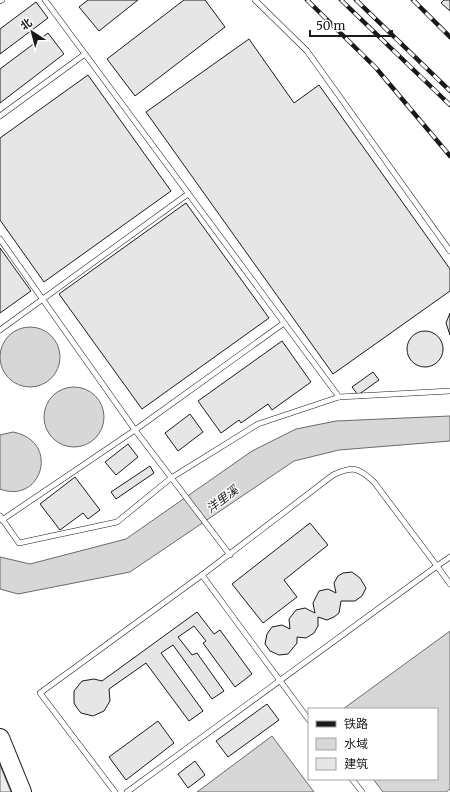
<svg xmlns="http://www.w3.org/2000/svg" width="450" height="792" font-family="Merriweather,'Noto Sans SC',serif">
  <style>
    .green { fill: #ededed; stroke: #6a6a6a }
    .water { fill: #d7d7d7; stroke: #6a6a6a }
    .building { fill: #e6e6e6; stroke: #1a1a1a }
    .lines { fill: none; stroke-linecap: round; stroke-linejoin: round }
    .lane-casing { stroke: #1a1a1a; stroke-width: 6 }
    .highway-casing { stroke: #1a1a1a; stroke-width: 20 }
    .lane { stroke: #fff; stroke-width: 5 }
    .highway { stroke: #fff; stroke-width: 18 }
    .rail-casing { stroke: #1a1a1a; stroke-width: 4.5 }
    .rail { stroke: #fff; stroke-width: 3; stroke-dasharray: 9; stroke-linecap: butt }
    .labels { text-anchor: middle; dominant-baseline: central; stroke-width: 3; stroke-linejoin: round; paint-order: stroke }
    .water-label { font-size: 12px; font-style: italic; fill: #1a1a1a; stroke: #fff }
  </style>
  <rect width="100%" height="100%" fill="#fff"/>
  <path class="green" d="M 0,765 L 11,792 L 0,792 Z"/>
  <g class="water">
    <circle cx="30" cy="357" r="30"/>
    <circle cx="74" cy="417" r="30"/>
    <path d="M 450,416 L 450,441 L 339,450 L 294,461 L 130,572 L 18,594 L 0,589 L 0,557 L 30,564 L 126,539 L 252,451 L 296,429 L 336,421 Z"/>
    <path d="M 13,432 C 61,441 42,505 0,489 L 0,435 Z"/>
    <path d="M 450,631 L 450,789 L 446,792 L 383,792 L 373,779 L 437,779 L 437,709 L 343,709 Z"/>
    <path d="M 272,736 L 314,792 L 197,792 Z"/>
  </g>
  <g class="building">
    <path d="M 88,0 L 138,0 L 99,31 L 79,7 Z"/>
    <path d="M 184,0 L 205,0 L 225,27 L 135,96 L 107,59 Z"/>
    <path d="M 444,0 L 450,0 L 450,11 L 441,3 Z"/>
    <path d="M 36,2 L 48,18 L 0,54 L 0,29 Z"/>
    <path d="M 48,33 L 64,54 L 0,103 L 0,69 Z"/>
    <path d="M 249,39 L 294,103 L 319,85 L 450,269 L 450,291 L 333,374 L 146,112 Z"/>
    <path d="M 88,75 L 171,191 L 44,282 L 0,220 L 0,138 Z"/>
    <path d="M 186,203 L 269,318 L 142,409 L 59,294 Z"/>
    <path d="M 0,248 L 31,291 L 0,313 Z"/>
    <path d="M 450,313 L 450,335 L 446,323 Z"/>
    <circle cx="425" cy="349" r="18"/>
    <path d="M 282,341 L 311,382 L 272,410 L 268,404 L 241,423 L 239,420 L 221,433 L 198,401 Z"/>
    <path d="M 373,372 L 379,380 L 358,395 L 352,387 Z"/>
    <path d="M 190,414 L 203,432 L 178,451 L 165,433 Z"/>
    <path d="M 128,444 L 138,457 L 116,475 L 105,462 Z"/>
    <path d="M 150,466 L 154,473 L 116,499 L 111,492 Z"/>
    <path d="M 75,477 L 100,510 L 88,519 L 83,513 L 60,530 L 40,504 Z"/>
    <path d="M 310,523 L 328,545 L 284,580 L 297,597 L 263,623 L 232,584 Z"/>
    <path d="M 352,572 L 360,578 L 366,588 L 362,596 L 355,601 L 341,601 L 339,613 L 334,617 L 327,620 L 318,617 L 318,626 L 314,633 L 306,638 L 297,637 L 297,643 L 288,654 L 279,655 L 270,651 L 265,644 L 267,634 L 272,627 L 282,625 L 290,629 L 289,619 L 296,610 L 305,608 L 315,613 L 313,603 L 319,591 L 328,589 L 336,593 L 334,583 L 338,576 L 343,573 Z"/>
    <path d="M 197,612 L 214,634 L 220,630 L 252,674 L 235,687 L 203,643 L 206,641 L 194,626 L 178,637 L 192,655 L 197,653 L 224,691 L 212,699 L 173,645 L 161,653 L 203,711 L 189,721 L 146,663 L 109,689 L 110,701 L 104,711 L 93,716 L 81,713 L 77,708 L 74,703 L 74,691 L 82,681 L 94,679 L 102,681 Z"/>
    <path d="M 267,704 L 279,720 L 228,757 L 216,741 Z"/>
    <path d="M 158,721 L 174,743 L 126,780 L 109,757 Z"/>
    <path d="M 195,761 L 205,775 L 188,788 L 178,774 Z"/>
  </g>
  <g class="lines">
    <defs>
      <g id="lane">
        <path d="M 45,0 L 339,397"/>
        <path d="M 255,0 L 307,51 L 450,251"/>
        <path d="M 0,1 L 2,0"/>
        <path d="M 0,116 L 85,54"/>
        <path d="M 0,239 L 135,430 L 230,555"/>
        <path d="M 0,330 L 188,194"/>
        <path d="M 0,516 L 19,543 L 117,522 L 171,478 L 258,424 L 339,397 L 450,391"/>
        <path d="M 2,520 L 135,430 L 284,323"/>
        <path d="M 202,575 L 309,720"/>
        <path d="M 352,779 L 362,792"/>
        <path d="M 115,792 L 40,693 L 202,575 L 333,475 C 353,466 358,467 374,482 L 437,566 L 450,557"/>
        <path d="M 127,792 L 437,566 L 450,584"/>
      </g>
      <path id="highway" d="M 0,738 L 22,792"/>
    </defs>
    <use href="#lane" class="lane-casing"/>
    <use href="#highway" class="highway-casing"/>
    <use href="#lane" class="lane"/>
    <use href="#highway" class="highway"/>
    <defs>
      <g id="rail">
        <path d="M 307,0 L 376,68 L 450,156"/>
        <path d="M 341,0 L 450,105"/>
        <path d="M 356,0 L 450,91"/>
        <path d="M 413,0 L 450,37"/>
      </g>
    </defs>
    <use href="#rail" class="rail-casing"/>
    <use href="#rail" class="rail"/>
  </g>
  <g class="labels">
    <g class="water-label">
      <text transform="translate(222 499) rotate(-37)">洋里溪</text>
    </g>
  </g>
  <rect x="308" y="708" width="130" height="72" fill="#ffffff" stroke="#a3a3a3"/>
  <rect x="316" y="721" width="20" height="6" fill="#1a1a1a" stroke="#a3a3a3"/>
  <text x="344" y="728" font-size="12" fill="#1a1a1a">铁路</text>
  <rect x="316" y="738" width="20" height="12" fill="#d7d7d7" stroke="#a3a3a3"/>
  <text x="344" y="748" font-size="12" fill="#1a1a1a">水域</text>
  <rect x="316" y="758" width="20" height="12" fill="#e6e6e6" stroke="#a3a3a3"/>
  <text x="344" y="768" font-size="12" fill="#1a1a1a">建筑</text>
  <g transform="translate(32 32) rotate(324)" stroke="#ffffff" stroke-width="3" paint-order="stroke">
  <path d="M0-3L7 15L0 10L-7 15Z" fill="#1a1a1a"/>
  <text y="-6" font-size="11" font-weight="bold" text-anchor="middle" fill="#1a1a1a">北</text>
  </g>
  <path d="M310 30v6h82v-6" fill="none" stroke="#1a1a1a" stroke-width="2"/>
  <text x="316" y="30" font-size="12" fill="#1a1a1a" stroke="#ffffff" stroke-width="3" paint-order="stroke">50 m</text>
</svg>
